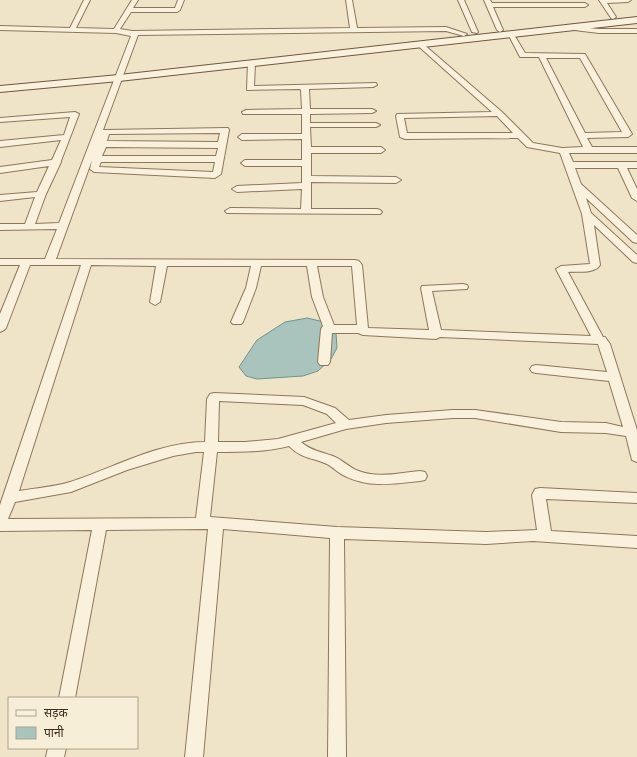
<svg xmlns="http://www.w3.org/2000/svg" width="637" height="757" font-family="Literata,'Noto Sans Devanagari',serif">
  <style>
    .water { fill: #a9c4bc; stroke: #6f938a }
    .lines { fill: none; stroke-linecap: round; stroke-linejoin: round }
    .street-casing { stroke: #8d765c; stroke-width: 2 }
    .secondary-casing { stroke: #6f573f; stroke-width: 2 }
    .street { fill: #faf1dc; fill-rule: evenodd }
    .secondary { fill: #faf1dc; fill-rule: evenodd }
  </style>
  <rect width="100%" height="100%" fill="#f0e4c8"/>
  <path class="water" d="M 307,318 L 320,321 L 336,333 L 337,348 L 331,359 L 318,371 L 303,376 L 257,379 L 246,376 L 239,367 L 257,340 L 285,322 Z"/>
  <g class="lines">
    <defs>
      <g id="street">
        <path d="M 84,0 L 90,0 L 76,28 L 114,29 L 132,0 L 138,0 L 133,8 L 175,8 L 178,0 L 184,0 L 180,10 L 177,12 L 131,12 L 120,29 L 132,31 L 350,28 L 346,0 L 352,0 L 357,28 L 446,27 L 467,34 L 464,36 L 446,31 L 138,35 L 103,130 L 228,128 L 229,130 L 221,174 L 215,178 L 94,172 L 90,169 L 92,160 L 56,259 L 355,260 L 359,261 L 362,265 L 368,328 L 429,330 L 421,288 L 422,286 L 463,284 L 467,285 L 468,287 L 467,289 L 432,291 L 441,330 L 591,336 L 556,269 L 561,266 L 590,264 L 582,214 L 560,153 L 527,147 L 518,138 L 405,139 L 400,137 L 396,116 L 397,114 L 492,112 L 416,44 L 418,43 L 422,43 L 502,112 L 533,143 L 562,148 L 583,147 L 539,57 L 520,57 L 508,34 L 513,33 L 525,53 L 585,54 L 632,134 L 628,137 L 587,138 L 592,147 L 637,147 L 637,153 L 569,153 L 573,162 L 637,162 L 637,168 L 627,168 L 637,189 L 637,201 L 632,198 L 618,168 L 575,168 L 581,184 L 637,235 L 637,243 L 633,242 L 586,198 L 591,213 L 637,255 L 637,263 L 633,262 L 594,225 L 600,265 C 595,274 577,271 568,272 L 603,337 L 605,337 L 610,344 L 637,430 L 637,462 L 632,460 L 626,436 L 606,433 L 561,432 L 475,418 L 453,418 L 386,423 L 346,429 L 301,442 C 311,451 323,452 335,457 C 342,460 348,466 356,470 C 376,479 399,473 420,471 L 425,472 L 427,476 L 425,480 L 420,481 C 394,484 369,488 345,476 C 338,473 333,467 327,464 C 311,457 302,459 289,446 C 266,452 241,452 217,452 L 210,517 L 337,527 L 486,532 L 537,530 L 532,495 L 535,489 L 540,488 L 637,493 L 637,503 L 546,499 L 551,531 L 637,536 L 637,548 L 533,541 L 486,544 L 344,539 L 346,757 L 328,757 L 330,538 L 223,529 L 203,757 L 185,757 L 208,529 L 106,530 L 75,698 L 59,698 L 92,530 L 0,531 L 0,505 L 81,265 L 30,265 L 6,328 L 4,330 L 0,332 L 0,314 L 20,265 L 0,265 L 0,259 L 45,259 L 57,229 L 0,230 L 0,224 L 25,224 L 35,197 L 0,201 L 0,195 L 37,192 L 49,166 L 0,173 L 0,167 L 52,160 L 61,140 L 0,147 L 0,141 L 64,135 L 70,117 L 0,122 L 0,118 L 75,112 L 79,114 L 61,161 L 61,162 L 46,194 L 35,224 L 59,223 L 131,36 L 116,33 L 0,30 L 0,26 L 70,28 ZM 546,58 L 580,58 L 622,132 L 585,133 ZM 497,116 L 513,133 L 407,133 L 404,118 ZM 220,133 L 218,142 L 107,141 L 109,134 ZM 106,147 L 218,148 L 216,156 L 102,156 ZM 101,162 L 215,162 L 213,172 L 99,167 ZM 91,265 L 156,266 L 150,302 L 155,305 L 160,302 L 167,266 L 251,266 L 246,288 L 231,322 L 233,324 L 241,324 L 243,322 L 256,288 L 261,266 L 307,266 L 312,297 L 323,326 L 321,329 L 318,362 L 320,365 L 328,365 L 330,362 L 332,333 L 358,333 L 363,335 L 436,339 L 440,337 L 598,344 L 607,372 L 536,365 L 532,366 L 530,369 L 532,372 L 536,373 L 609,381 L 623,427 L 606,423 L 561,422 L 475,410 L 453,410 L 386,415 L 349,420 L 335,408 L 304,397 L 214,393 L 210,394 L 207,399 L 205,442 C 158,442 114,468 70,482 C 54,487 36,488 19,491 ZM 317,266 L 352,266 L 357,325 L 334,325 L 323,297 ZM 219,401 L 303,405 L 327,414 L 336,423 L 278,439 L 245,442 L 218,442 ZM 196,452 L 204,452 L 196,518 L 8,519 L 15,502 L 71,492 L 127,470 L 173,456 Z"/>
        <path d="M 458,0 L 464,0 L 478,32 L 477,33 L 472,32 Z"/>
        <path d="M 484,0 L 490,0 L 492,3 L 585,3 L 588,5 L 585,7 L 493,7 L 503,30 L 500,32 L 497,30 Z"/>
        <path d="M 599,0 L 631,0 L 628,2 L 607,3 L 616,17 L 613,19 L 611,18 Z"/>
        <path d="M 568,26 L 599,29 L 637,29 L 637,33 L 599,33 L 566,29 L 565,28 Z"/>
        <path d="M 248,62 L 254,62 L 255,64 L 254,86 L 376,83 L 377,85 L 373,87 L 309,89 L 310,109 L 372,109 L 376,111 L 372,113 L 310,114 L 310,123 L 376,123 L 380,125 L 376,127 L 310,127 L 311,147 L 381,147 L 385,150 L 381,153 L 311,153 L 311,176 L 396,177 L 401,180 L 396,183 L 311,182 L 311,209 L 377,209 L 380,210 L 382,212 L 380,214 L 227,213 L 225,211 L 230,208 L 301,209 L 302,189 L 237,192 L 232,189 L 237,186 L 302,183 L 302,166 L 245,166 L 241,163 L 245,160 L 302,160 L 302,139 L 242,140 L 238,137 L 242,134 L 302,134 L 302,114 L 243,114 L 242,112 L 246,110 L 302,109 L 301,90 L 300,89 L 247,90 Z"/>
        <path d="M 48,748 L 66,748 L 64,757 L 46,757 Z"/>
      </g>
      <path id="secondary" d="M 637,17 L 637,23 L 119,81 L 0,92 L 0,86 L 119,75 Z"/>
    </defs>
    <use href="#street" class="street-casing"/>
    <use href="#secondary" class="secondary-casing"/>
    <use href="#street" class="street"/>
    <use href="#secondary" class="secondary"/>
  </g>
  <rect x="8" y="697" width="130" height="52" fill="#f7eed8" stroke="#ada18e"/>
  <rect x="16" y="710" width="20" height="6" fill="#faf1dc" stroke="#ada18e"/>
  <text x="44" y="717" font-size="12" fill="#3d2e20">सड़क</text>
  <rect x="16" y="727" width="20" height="12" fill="#a9c4bc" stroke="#ada18e"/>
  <text x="44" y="737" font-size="12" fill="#3d2e20">पानी</text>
</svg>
